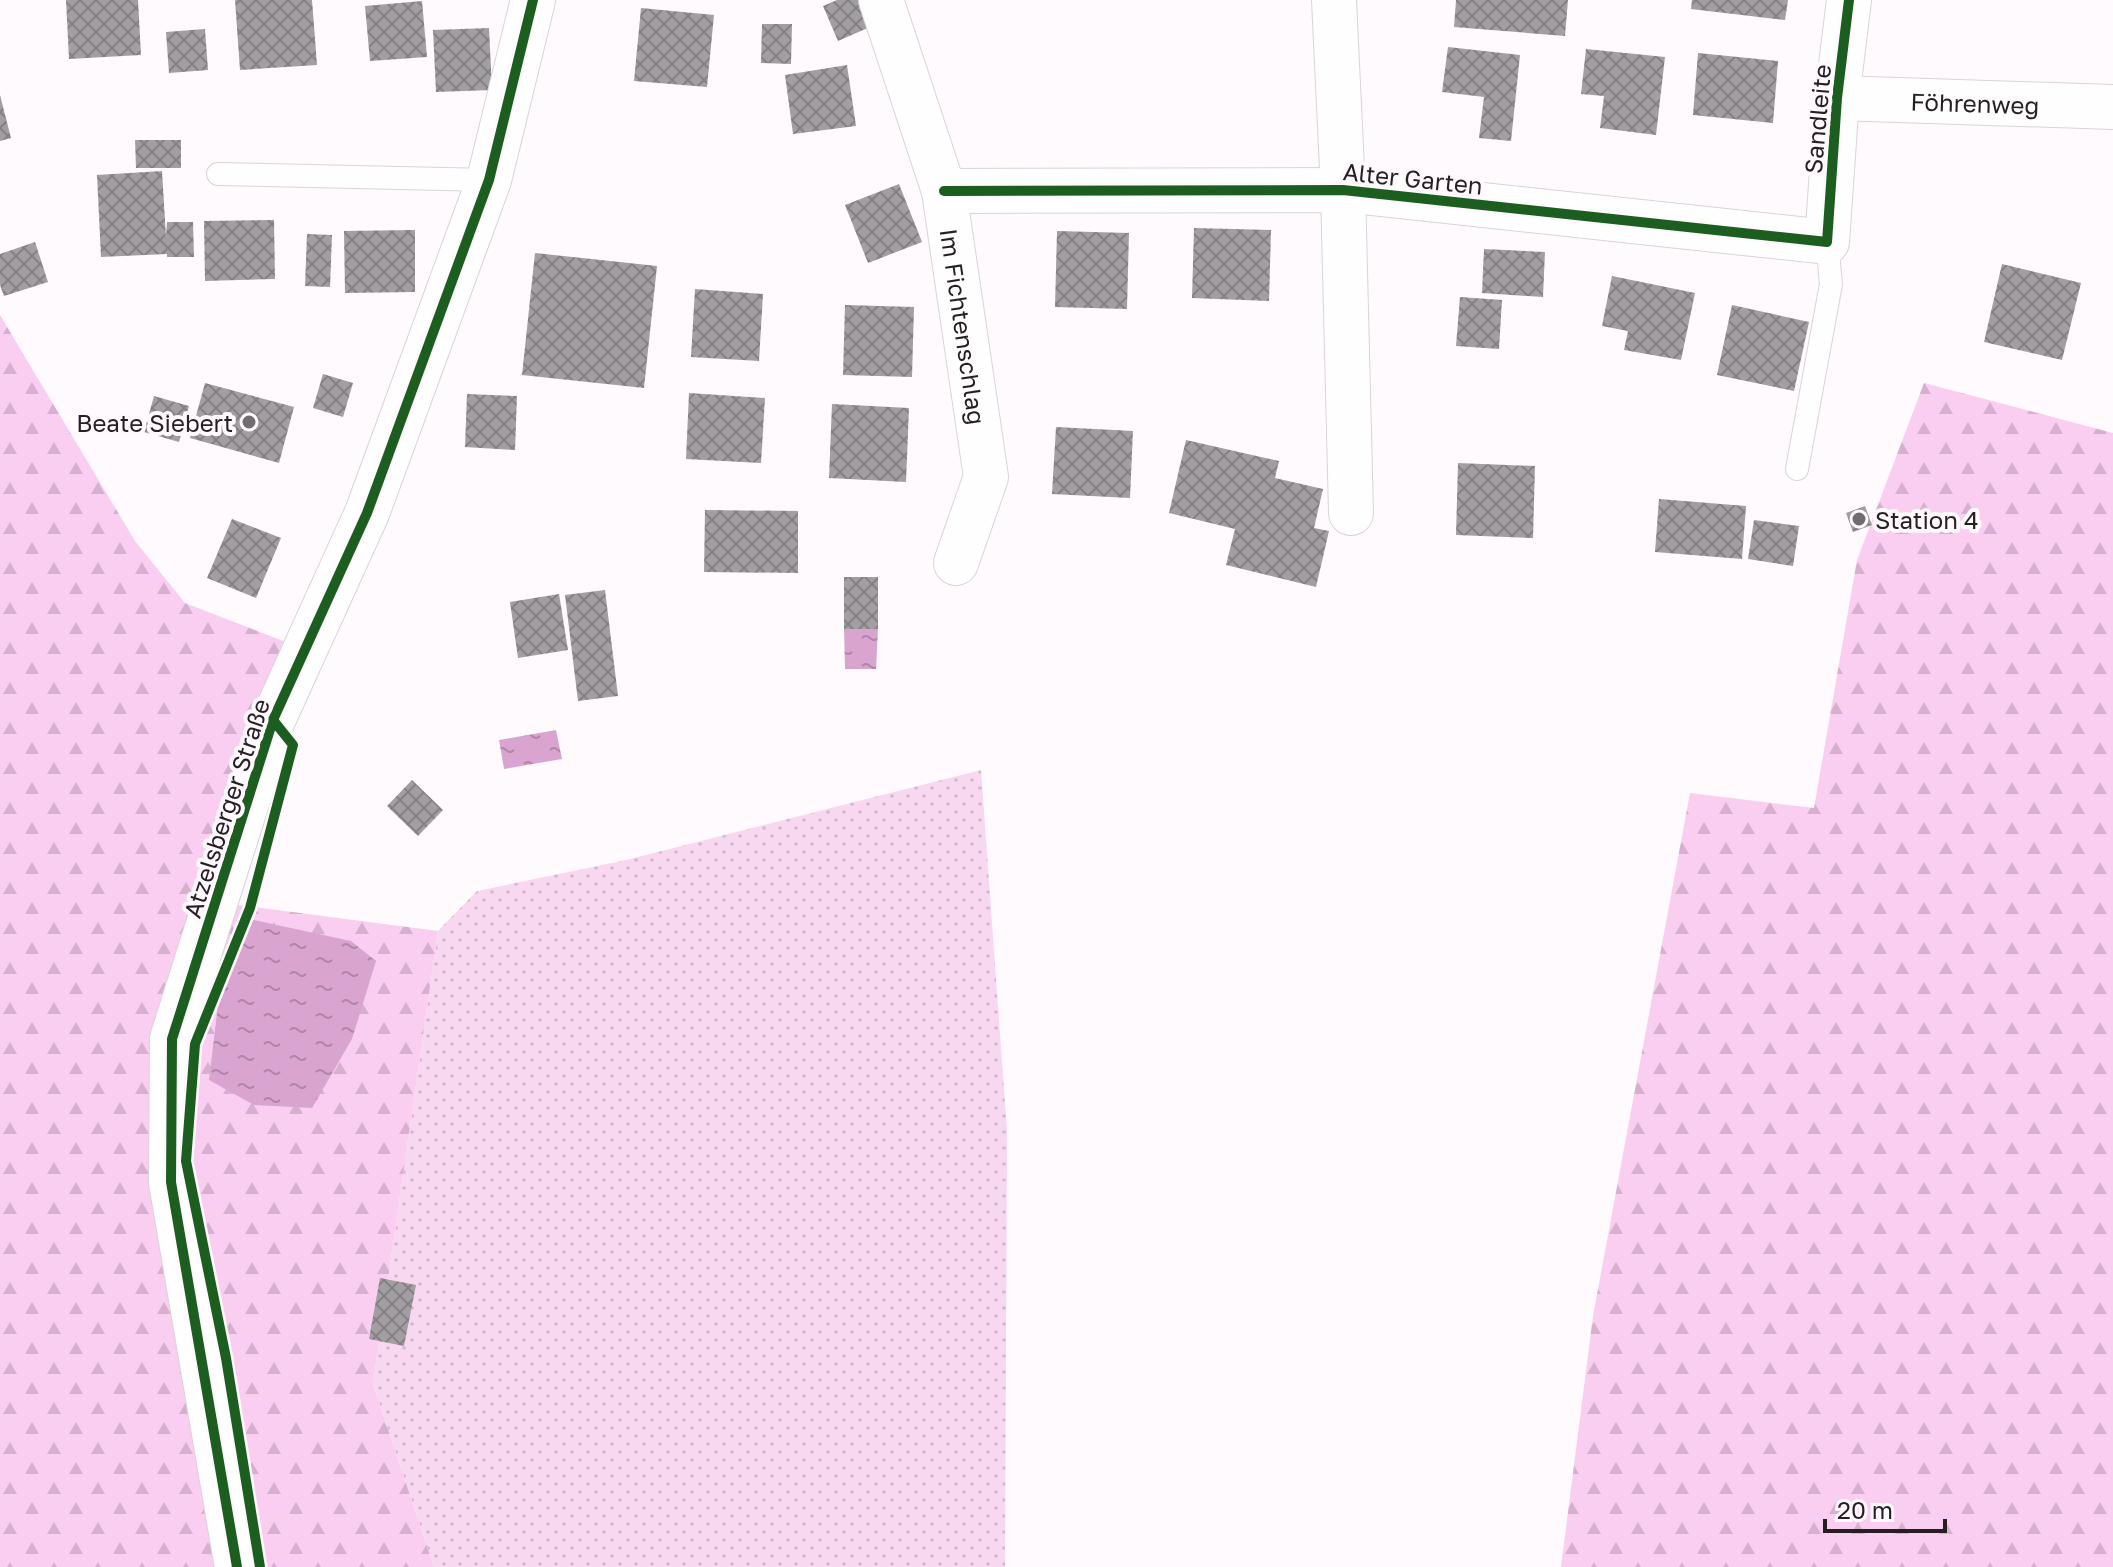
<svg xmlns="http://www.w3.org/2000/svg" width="2113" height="1567" font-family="'Golos Text',sans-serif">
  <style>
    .grass { fill: url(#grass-dots) }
    .forest { fill: url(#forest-firs) }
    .water { fill: url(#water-ripples) }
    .building { fill: url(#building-cross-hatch) }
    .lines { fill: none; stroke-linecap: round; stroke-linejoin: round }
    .lane-casing { stroke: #d8d4d7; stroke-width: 24 }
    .street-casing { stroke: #d8d4d7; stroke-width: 46 }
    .secondary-casing { stroke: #d8d4d7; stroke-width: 46 }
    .lane { stroke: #fffeff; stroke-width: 22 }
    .street { stroke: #fffeff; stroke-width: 44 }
    .secondary { stroke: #fffeff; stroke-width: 44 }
    .cycleway-casing { stroke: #fff9fe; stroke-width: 15 }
    .cycleway { stroke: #1b5e20; stroke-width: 10 }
    .poi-dot { fill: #716c6f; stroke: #fff9fe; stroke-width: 3 }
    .labels { text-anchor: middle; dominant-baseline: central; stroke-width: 8; stroke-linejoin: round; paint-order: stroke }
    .street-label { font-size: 24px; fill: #251f23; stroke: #fff9fe }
    .poi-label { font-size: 24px; fill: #251f23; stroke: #fff9fe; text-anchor: end }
  </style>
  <defs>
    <pattern id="grass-dots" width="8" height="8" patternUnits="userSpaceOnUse" patternTransform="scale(2)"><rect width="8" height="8" fill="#f8d8f1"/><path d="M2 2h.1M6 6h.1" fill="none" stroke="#d4b9ce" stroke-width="1.8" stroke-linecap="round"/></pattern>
    <pattern id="forest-firs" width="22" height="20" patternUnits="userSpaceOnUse" patternTransform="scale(2)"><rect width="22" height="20" fill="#facef1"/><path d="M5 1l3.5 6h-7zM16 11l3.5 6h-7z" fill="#d6b0ce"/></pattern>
    <pattern id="water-ripples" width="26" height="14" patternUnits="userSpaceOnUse" patternTransform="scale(2)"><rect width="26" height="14" fill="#d9a5d0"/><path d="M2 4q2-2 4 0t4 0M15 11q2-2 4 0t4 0" fill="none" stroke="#b086a8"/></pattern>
    <pattern id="building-cross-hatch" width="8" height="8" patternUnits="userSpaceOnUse" patternTransform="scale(2)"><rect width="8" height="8" fill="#a29ea1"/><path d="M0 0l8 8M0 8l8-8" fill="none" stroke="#848083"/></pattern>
  </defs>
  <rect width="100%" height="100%" fill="#fefafd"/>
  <path class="grass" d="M 981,770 L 1007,1131 L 1005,1567 L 434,1567 L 373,1384 L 438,931 L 477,891 L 626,860 Z"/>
  <g class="forest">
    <path d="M 0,315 L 135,541 L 185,603 L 291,644 L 209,901 L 438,931 L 373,1384 L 434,1567 L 0,1567 Z"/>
    <path d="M 1924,383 L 2113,433 L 2113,1567 L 1561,1567 L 1593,1316 L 1690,793 L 1814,808 L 1857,560 Z"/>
  </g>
  <g class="water">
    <path d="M 844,629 L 878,629 L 876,669 L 845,669 Z"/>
    <path d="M 556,730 L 562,759 L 504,769 L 499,740 Z"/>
    <path d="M 249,919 L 351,941 L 376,961 L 352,1039 L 312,1108 L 254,1105 L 209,1080 L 218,1005 Z"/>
  </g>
  <g class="building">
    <path d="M 66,0 L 138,0 L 141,55 L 69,59 Z"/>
    <path d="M 235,0 L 312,0 L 317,65 L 240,70 Z"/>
    <path d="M 837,0 L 858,0 L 870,27 L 838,41 L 823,6 Z"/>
    <path d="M 1456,0 L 1568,0 L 1565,36 L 1454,27 Z"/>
    <path d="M 1692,0 L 1788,0 L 1785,20 L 1691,9 Z"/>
    <path d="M 422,1 L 427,57 L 370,61 L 365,6 Z"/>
    <path d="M 641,8 L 714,15 L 707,87 L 634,81 Z"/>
    <path d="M 762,24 L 792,24 L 791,64 L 761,63 Z"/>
    <path d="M 489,28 L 492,90 L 436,92 L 433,30 Z"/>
    <path d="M 205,29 L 208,70 L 169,73 L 166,32 Z"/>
    <path d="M 1448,47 L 1520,55 L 1511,141 L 1479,138 L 1484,97 L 1442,92 Z"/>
    <path d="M 1586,49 L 1665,57 L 1656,135 L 1600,128 L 1604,96 L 1581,94 Z"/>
    <path d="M 1698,53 L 1778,61 L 1773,123 L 1693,115 Z"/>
    <path d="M 847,65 L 856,126 L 793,134 L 785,75 Z"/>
    <path d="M 0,95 L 11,138 L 0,141 Z"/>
    <path d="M 135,140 L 181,140 L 181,168 L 136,168 Z"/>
    <path d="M 162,171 L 166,237 L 167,222 L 193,222 L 194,257 L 167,257 L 167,254 L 101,257 L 97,175 Z"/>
    <path d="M 899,184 L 922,242 L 868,263 L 845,205 Z"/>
    <path d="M 274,220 L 275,279 L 205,281 L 204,221 Z"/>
    <path d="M 1194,228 L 1271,230 L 1269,301 L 1192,298 Z"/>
    <path d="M 415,230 L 415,292 L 345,293 L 344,231 Z"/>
    <path d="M 1057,231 L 1129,233 L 1127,309 L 1055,307 Z"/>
    <path d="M 307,234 L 332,235 L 330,287 L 305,286 Z"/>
    <path d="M 35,242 L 48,282 L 4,296 L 0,285 L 0,254 Z"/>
    <path d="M 1484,249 L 1545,252 L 1543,297 L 1482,293 Z"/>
    <path d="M 535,253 L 657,266 L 644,388 L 522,375 Z"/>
    <path d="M 2002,264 L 2081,283 L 2062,360 L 1984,342 Z"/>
    <path d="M 1612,276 L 1695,293 L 1681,360 L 1624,350 L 1628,331 L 1602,326 Z"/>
    <path d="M 695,289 L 763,294 L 759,361 L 691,357 Z"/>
    <path d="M 1460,297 L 1502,300 L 1499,349 L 1456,346 Z"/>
    <path d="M 845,305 L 914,307 L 912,377 L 843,375 Z"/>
    <path d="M 1732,305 L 1809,322 L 1794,391 L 1717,375 Z"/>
    <path d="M 323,374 L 353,383 L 343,417 L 313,408 Z"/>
    <path d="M 205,383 L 294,407 L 279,463 L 190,438 Z"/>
    <path d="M 689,393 L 765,398 L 761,463 L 686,459 Z"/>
    <path d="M 467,394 L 517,396 L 515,450 L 465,447 Z"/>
    <path d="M 154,396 L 189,406 L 179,442 L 144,432 Z"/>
    <path d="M 832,404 L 909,408 L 906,482 L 829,478 Z"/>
    <path d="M 1056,427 L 1133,431 L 1130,498 L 1052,494 Z"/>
    <path d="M 1186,440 L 1279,461 L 1275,478 L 1323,489 L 1314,528 L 1329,531 L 1316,587 L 1226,565 L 1235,529 L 1169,513 Z"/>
    <path d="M 1458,463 L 1535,466 L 1533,538 L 1456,535 Z"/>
    <path d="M 1659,499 L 1746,506 L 1742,559 L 1655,552 Z"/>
    <path d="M 1865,506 L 1872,525 L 1853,532 L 1846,513 Z"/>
    <path d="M 705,510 L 798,511 L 798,573 L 704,572 Z"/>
    <path d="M 232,519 L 281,538 L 256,598 L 207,578 Z"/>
    <path d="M 1754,520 L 1799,526 L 1793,566 L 1748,559 Z"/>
    <rect x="844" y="577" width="34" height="52"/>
    <path d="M 605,590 L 618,696 L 578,701 L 565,595 Z"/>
    <path d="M 559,594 L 568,650 L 518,658 L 510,602 Z"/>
    <path d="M 412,780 L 443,810 L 418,836 L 387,806 Z"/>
    <path d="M 380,1278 L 416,1285 L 404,1346 L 369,1339 Z"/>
  </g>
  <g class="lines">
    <defs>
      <g id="lane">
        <path d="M 218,174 L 489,180"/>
        <path d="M 1797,469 L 1831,284 L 1827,242"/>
      </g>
      <g id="street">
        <path id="s1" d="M 881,0 L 944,191 L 986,477 L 956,563"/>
        <path d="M 1334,0 L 1343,190 L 1351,513"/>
        <path id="s2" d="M 1837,98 L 2113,107"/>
        <path d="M 944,191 L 1343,190 L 1827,242 L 1837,98 L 1849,0"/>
      </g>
      <path id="secondary" d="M 237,1567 L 171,1182 L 172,1039 L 273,720 L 367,513 L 489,180 L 533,0"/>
    </defs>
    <use href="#lane" class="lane-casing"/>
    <use href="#street" class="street-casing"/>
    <use href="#secondary" class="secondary-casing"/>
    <use href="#lane" class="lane"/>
    <use href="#street" class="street"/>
    <use href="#secondary" class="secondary"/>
    <defs>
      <g id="cycleway">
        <path d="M 944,191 L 1343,190 L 1827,242 L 1837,98 L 1849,0"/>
        <path d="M 237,1567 L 171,1182 L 172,1039 L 273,720 L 367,513 L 489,180 L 533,0"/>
        <path d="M 260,1567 L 226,1358 L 186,1161 L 195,1044 L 250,908 L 293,745 L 273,720"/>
      </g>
    </defs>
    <use href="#cycleway" class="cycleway-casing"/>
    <use href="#cycleway" class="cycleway"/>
  </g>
  <g class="poi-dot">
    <circle cx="249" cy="422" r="8"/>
    <circle cx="1859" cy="519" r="8"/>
  </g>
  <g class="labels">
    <g class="street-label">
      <text stroke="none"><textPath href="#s2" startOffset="138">Föhrenweg</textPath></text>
      <text transform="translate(1817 119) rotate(-85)">Sandleite</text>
      <text transform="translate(1413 178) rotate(6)">Alter Garten</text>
      <text stroke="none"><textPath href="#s1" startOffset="338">Im Fichtenschlag</textPath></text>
      <text transform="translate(226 808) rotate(-72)">Atzelsberger Straße</text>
    </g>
    <g class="poi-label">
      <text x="233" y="422">Beate Siebert</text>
      <text x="1875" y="519" text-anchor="start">Station 4</text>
    </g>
  </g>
  <path d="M1825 1519v12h120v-12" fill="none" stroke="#251f23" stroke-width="4"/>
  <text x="1837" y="1519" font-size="24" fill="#251f23" stroke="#fff9fe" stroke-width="6" paint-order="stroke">20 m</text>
</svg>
